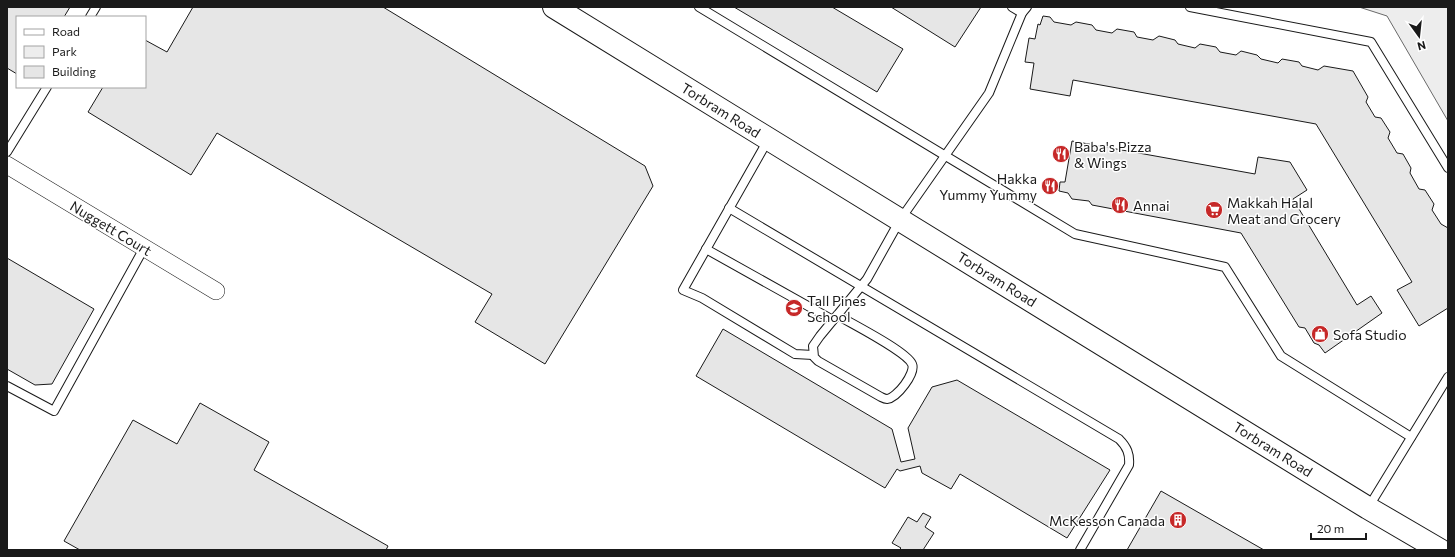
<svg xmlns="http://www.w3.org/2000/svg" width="1455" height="557" font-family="Commissioner,sans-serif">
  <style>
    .green { fill: #ededed; stroke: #6a6a6a }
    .building { fill: #e6e6e6; stroke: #1a1a1a }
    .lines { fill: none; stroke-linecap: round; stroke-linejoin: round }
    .service-casing { stroke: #1a1a1a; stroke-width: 10 }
    .minor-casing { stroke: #1a1a1a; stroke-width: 18 }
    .secondary-casing { stroke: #1a1a1a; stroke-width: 24 }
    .service { stroke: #fff; stroke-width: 8 }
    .minor { stroke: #fff; stroke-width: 17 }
    .secondary { stroke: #fff; stroke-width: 22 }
    .labels { text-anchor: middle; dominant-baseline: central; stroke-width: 3; stroke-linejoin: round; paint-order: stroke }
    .street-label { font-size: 14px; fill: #1a1a1a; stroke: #fff }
    .poi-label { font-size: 14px; fill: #1a1a1a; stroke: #fff; text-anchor: start }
  </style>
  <rect width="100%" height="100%" fill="#fff"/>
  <path class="green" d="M 1359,7 L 1448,7 L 1448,121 L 1387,16 Z"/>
  <g class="building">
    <path d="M 7,7 L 70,7 L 64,17 L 17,17 L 17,74 L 7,68 Z"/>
    <path d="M 193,7 L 383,7 L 645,166 L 653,186 L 545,364 L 475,322 L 492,294 L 217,133 L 191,175 L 88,112 L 103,87 L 145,87 L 145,40 L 167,52 Z"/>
    <path d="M 734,7 L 832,7 L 903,49 L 877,92 Z"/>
    <path d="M 891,7 L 981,7 L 955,47 Z"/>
    <path d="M 1043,16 L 1050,17 L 1054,22 L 1071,25 L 1076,22 L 1092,25 L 1096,30 L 1112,33 L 1117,29 L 1134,32 L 1137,37 L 1153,40 L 1159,36 L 1175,40 L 1178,44 L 1195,48 L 1200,44 L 1216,47 L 1220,52 L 1236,55 L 1241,51 L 1257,55 L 1261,59 L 1278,63 L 1282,59 L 1299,62 L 1302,66 L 1318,70 L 1324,66 L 1353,71 L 1368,97 L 1366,102 L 1375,117 L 1381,118 L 1390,132 L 1388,138 L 1397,153 L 1403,154 L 1411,168 L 1410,173 L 1419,189 L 1425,190 L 1434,204 L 1432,210 L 1441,224 L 1448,228 L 1448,308 L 1419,326 L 1397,290 L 1412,282 L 1316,124 L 1073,80 L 1070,96 L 1030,89 L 1034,63 L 1025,62 L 1029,38 L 1035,39 L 1038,24 L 1040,25 Z"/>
    <path d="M 1072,141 L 1255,174 L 1258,157 L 1290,162 L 1307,190 L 1293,199 L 1357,305 L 1371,296 L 1382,313 L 1325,353 L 1319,345 L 1314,343 L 1305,328 L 1299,327 L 1241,233 L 1092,205 L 1089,201 L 1072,199 L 1068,193 L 1059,191 L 1060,182 L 1065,182 Z"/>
    <path d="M 7,258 L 94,309 L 52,384 L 35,385 L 7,369 Z"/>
    <path d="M 723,329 L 892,429 L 901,462 L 915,459 L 908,428 L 932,387 L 957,380 L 1110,470 L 1067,538 L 960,474 L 951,489 L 922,473 L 920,466 L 900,471 L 897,469 L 885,488 L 696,376 Z"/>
    <path d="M 200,403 L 269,442 L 254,470 L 388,546 L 386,550 L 80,550 L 64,541 L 133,420 L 177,444 Z"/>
    <path d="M 1161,491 L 1264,550 L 1127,550 Z"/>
    <path d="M 923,513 L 931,517 L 925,527 L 934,533 L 923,550 L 899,550 L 901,548 L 892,543 L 908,517 L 917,522 Z"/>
  </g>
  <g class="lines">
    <defs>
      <g id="service">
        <path d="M 699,7 L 1075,234 L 1225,267 L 1281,356 L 1411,437"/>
        <path d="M 1012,7 L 1022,13"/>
        <path d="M 1190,7 L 1371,42 L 1448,168"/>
        <path d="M 90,17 L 96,7"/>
        <path d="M 768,140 L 683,290 L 702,298 L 795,354 L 813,355"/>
        <path d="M 7,152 L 47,87"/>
        <path d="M 729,208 L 1119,439 C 1127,447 1130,454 1129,465 L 1080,550"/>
        <path d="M 706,249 L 833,320"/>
        <path d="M 837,315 C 852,324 906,351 912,364 C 916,373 897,398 887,399 C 885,399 883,398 881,397 L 818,361 L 814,357 L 813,346 L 820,336 L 867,279 L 900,220 L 989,93 L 1022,13 L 1027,7"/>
        <path d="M 7,386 L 54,411 L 144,248"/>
        <path d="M 1368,508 L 1448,377"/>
      </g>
      <path id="minor" d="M 7,165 L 216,291"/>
      <path id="secondary" d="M 554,7 L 1368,508 L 1440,550"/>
    </defs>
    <use href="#service" class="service-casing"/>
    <use href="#minor" class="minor-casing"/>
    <use href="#secondary" class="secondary-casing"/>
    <use href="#service" class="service"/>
    <use href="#minor" class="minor"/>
    <use href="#secondary" class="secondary"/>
  </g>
  <defs>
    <symbol id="restaurant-disc" viewBox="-11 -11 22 22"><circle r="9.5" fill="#c62828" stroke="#fff"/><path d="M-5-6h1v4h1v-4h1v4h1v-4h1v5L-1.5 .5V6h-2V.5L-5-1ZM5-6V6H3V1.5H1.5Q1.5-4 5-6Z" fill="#fff"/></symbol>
    <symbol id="supermarket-disc" viewBox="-11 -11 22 22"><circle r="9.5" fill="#c62828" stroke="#fff"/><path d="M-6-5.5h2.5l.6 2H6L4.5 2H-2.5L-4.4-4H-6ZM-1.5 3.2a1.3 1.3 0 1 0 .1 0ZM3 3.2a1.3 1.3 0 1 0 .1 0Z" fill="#fff"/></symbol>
    <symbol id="school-disc" viewBox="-11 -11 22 22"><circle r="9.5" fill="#c62828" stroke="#fff"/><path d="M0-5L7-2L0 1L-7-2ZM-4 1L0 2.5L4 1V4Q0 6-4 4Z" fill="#fff"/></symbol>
    <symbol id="shop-disc" viewBox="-11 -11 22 22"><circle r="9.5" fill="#c62828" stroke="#fff"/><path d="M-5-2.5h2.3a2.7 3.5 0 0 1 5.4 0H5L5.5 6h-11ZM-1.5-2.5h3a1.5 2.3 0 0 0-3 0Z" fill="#fff"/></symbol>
    <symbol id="building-disc" viewBox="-11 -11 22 22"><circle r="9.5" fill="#c62828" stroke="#fff"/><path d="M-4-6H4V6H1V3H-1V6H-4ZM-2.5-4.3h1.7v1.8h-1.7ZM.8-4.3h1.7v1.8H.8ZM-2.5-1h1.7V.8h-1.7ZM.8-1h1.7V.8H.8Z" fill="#fff"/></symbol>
  </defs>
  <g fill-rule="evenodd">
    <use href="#restaurant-disc" x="1051" y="144" width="20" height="20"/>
    <use href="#restaurant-disc" x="1040" y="176" width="20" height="20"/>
    <use href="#restaurant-disc" x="1110" y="195" width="20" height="20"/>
    <use href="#supermarket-disc" x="1204" y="200" width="20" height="20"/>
    <use href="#school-disc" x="784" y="298" width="20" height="20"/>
    <use href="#shop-disc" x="1310" y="324" width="20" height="20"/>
    <use href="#building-disc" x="1168" y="510" width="20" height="20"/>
  </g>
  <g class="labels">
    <g class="street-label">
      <text transform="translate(721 110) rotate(32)">Torbram Road</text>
      <text transform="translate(111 228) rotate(31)">Nuggett Court</text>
      <text transform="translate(997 279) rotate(32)">Torbram Road</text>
      <text transform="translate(1273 449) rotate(32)">Torbram Road</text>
    </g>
    <g class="poi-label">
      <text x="1074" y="146">Baba's Pizza<tspan x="1074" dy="16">&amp; Wings</tspan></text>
      <text x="1037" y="178" text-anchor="end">Hakka<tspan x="1037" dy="16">Yummy Yummy</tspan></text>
      <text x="1227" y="202">Makkah Halal<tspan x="1227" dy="16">Meat and Grocery</tspan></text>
      <text x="1133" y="205">Annai</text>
      <text x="807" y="300">Tall Pines<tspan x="807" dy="16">School</tspan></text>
      <text x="1333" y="334">Sofa Studio</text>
      <text x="1165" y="520" text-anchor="end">McKesson Canada</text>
    </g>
  </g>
  <rect width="1455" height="557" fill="none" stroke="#1a1a1a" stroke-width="16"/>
  <rect x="16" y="16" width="130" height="72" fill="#ffffff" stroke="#a3a3a3"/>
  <rect x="24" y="29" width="20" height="6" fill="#ffffff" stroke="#a3a3a3"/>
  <text x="52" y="36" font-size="12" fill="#1a1a1a">Road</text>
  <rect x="24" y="46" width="20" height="12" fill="#ededed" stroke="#a3a3a3"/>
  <text x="52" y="56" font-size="12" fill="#1a1a1a">Park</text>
  <rect x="24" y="66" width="20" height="12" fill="#e6e6e6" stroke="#a3a3a3"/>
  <text x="52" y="76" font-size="12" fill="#1a1a1a">Building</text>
  <g transform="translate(1419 36) rotate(165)" stroke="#ffffff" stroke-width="3" paint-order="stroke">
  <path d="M0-3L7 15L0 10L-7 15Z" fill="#1a1a1a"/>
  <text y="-6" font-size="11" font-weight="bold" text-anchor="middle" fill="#1a1a1a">N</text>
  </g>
  <path d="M1311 533v6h55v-6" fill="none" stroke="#1a1a1a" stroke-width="2"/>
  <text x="1317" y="533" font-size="12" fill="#1a1a1a" stroke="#ffffff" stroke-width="3" paint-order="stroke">20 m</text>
</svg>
